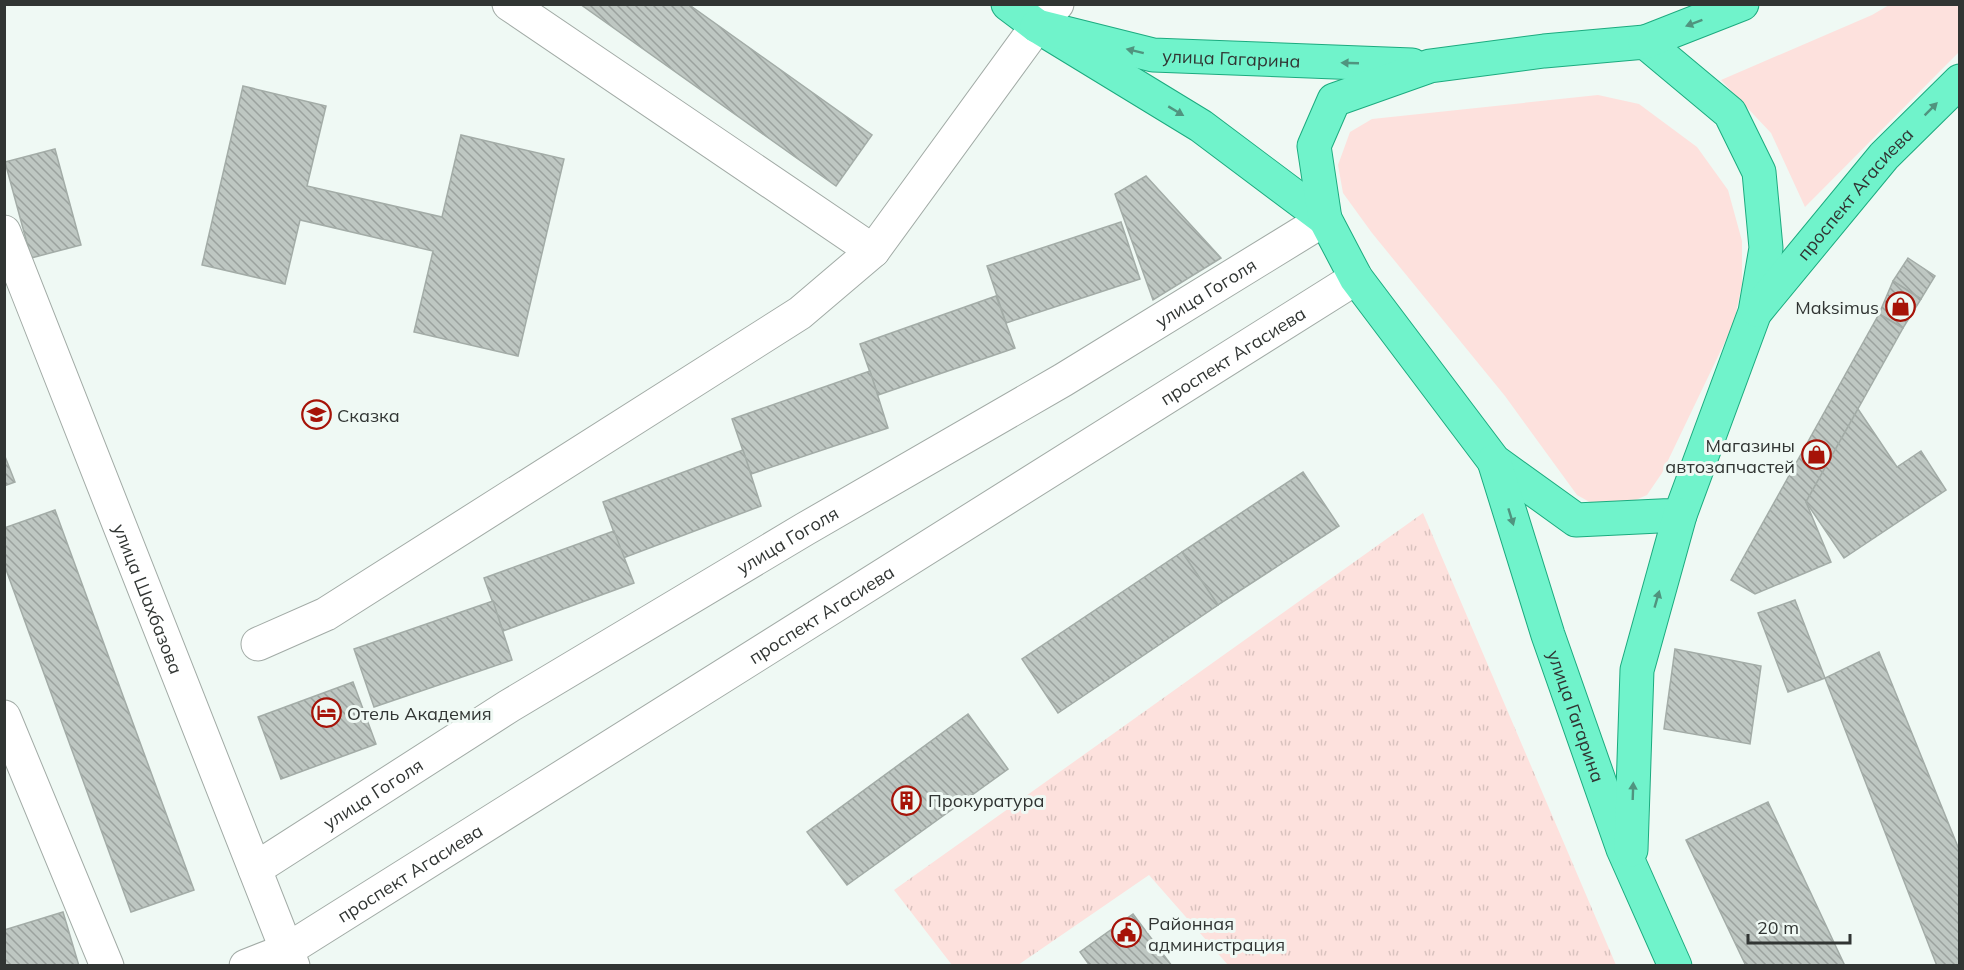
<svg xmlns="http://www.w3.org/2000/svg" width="1964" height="970" font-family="Mulish,sans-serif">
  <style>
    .grass { fill: #fde1dd }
    .park { fill: url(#park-tufts) }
    .building { fill: url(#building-back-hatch); stroke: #a3aca7; stroke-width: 1.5 }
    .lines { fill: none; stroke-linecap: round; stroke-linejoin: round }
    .minor-casing { stroke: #a2aba6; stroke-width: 35 }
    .major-casing { stroke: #1cab7f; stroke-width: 35 }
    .minor { stroke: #fff; stroke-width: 33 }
    .major { stroke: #70f3cb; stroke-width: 33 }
    .oneway { fill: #50947f }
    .labels { text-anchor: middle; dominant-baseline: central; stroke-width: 6; stroke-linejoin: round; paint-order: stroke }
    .street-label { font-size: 18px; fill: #313533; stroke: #eff9f4 }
    .poi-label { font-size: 18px; fill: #313533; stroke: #eff9f4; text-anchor: start }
  </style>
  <defs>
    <pattern id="park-tufts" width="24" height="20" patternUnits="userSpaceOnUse" patternTransform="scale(1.5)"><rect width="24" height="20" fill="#fde1dd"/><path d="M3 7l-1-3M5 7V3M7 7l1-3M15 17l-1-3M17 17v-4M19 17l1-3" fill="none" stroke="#d9c2be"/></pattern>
    <pattern id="building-back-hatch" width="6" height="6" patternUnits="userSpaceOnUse" patternTransform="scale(1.5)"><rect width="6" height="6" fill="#bec7c2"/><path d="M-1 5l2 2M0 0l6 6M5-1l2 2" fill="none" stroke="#9ba29e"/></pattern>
  </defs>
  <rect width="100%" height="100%" fill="#eff9f4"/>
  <g class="grass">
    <path d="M 1889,5 L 1959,5 L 1959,52 L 1805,207 L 1771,133 L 1721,80 L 1872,15 Z"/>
    <path d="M 1598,95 L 1639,104 L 1697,147 L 1728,190 L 1742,241 L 1742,284 L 1734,323 L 1662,473 L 1647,495 L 1622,506 L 1595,505 L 1577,495 L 1505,396 L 1372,233 L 1343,193 L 1338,165 L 1350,132 L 1372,119 Z"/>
  </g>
  <path class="park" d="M 1423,513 L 1616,965 L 1228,965 L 1149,875 L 1018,965 L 952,965 L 894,890 Z"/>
  <g class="building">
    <path d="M 580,4 L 688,4 L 872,135 L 836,186 Z"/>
    <path d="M 243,86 L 326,106 L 307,186 L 442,217 L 461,135 L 564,159 L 518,356 L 414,332 L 433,251 L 300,220 L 285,284 L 202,265 Z"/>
    <path d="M 55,149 L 81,245 L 31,258 L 5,162 Z"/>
    <path d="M 1146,176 L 1221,258 L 1153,300 L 1115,194 Z"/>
    <path d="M 1121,222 L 1140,279 L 1006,323 L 987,266 Z"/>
    <path d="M 1908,258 L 1935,276 L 1921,299 L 1893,281 Z"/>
    <path d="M 1893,281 L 1921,299 L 1903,328 L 1879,314 Z"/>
    <path d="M 996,296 L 1015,348 L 878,395 L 860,344 Z"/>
    <path d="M 1879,314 L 1903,328 L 1806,502 L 1831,562 L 1755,594 L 1731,580 Z"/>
    <path d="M 870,371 L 888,428 L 751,474 L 732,419 Z"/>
    <path d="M 1858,409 L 1897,467 L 1921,451 L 1946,490 L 1844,558 L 1806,502 Z"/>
    <path d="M 743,450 L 761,506 L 623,558 L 603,502 Z"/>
    <path d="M 4,454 L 15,482 L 4,486 Z"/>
    <path d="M 1303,472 L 1339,526 L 1218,605 L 1182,552 Z"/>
    <path d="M 55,510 L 194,890 L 131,912 L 4,564 L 4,528 Z"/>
    <path d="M 614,531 L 634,583 L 503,631 L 484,578 Z"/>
    <path d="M 1182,552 L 1218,605 L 1058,713 L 1022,659 Z"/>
    <path d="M 1795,600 L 1825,678 L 1788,692 L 1758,613 Z"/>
    <path d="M 493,601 L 512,660 L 374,707 L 354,649 Z"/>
    <path d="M 1675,649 L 1761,666 L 1750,744 L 1664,729 Z"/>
    <path d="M 1879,652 L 1960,852 L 1960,966 L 1937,966 L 1825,678 Z"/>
    <path d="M 353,682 L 376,744 L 281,779 L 258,717 Z"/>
    <path d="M 968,714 L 1008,769 L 847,885 L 807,832 Z"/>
    <path d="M 1768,802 L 1845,966 L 1746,966 L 1686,840 Z"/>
    <path d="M 63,912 L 79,966 L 4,966 L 4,930 Z"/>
    <path d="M 1133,914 L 1172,966 L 1090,966 L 1080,952 Z"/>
  </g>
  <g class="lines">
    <defs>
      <g id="minor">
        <path d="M 509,4 L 873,251"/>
        <path id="s1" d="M 4,232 L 293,966"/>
        <path d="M 258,644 L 326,614 L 800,313 L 873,251 L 1037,26 L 1057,4"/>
        <path d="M 4,717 L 107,966"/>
        <path id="s2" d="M 255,869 L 509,706 L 805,529 L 1063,380 L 1325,219"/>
        <path id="s3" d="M 246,966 L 287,950 L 1356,278"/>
      </g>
      <g id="major">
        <path d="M 1008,4 L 1037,26 L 1201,126 L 1325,219"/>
        <path id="s4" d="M 1037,26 L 1153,55 L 1412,65"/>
        <path d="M 1645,42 L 1730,113 L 1759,172 L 1766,248 L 1755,312 L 1680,515 L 1576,520 L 1494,461 L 1356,278 L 1325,219 L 1314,146 L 1334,100 L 1430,66 L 1544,51 Z"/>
        <path d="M 1645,42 L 1742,4"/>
        <path id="s5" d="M 1757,310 L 1884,156 L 1960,81"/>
        <path id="s6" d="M 1494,461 L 1548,635 L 1623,849 L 1675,966"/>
        <path d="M 1631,850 L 1637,670 L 1680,515"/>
      </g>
    </defs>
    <use href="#minor" class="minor-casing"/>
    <use href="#major" class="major-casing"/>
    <use href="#minor" class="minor"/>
    <use href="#major" class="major"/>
  </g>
  <defs><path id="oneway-solid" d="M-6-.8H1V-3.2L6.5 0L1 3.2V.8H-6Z" transform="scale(1.5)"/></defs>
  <g class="oneway">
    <use href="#oneway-solid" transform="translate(1694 23) rotate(159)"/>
    <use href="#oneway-solid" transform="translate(1135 51) rotate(-166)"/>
    <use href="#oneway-solid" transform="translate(1350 63) rotate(-178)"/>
    <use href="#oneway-solid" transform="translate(1931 109) rotate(-45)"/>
    <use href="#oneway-solid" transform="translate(1176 111) rotate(31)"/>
    <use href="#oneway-solid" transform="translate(1511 517) rotate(73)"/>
    <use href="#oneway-solid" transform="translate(1657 599) rotate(-74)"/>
    <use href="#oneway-solid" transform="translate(1633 791) rotate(-88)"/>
  </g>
  <defs>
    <symbol id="shop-ring" viewBox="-11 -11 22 22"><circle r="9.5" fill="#eff9f4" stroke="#a61308" stroke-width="1.5"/><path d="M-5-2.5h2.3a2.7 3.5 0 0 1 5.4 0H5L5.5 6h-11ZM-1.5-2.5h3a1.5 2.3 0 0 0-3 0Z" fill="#a61308"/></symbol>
    <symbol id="school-ring" viewBox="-11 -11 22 22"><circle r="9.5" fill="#eff9f4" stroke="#a61308" stroke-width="1.5"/><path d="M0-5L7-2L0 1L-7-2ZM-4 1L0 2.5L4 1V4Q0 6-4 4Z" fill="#a61308"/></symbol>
    <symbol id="hotel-ring" viewBox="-11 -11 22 22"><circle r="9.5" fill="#eff9f4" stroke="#a61308" stroke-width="1.5"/><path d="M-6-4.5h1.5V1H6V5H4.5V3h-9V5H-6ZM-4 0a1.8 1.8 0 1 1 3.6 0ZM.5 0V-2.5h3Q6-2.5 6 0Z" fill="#a61308"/></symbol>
    <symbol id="building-ring" viewBox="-11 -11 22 22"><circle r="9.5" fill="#eff9f4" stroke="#a61308" stroke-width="1.5"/><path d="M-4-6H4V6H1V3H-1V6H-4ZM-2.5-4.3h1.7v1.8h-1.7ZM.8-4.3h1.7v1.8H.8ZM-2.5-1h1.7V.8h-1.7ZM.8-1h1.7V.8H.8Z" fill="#a61308"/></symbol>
    <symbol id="civic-ring" viewBox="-11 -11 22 22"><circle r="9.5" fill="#eff9f4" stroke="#a61308" stroke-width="1.5"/><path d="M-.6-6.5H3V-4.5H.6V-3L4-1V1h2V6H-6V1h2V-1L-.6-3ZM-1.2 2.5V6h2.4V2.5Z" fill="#a61308"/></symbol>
  </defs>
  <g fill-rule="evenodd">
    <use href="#shop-ring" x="1884" y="290" width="33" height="33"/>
    <use href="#school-ring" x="300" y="398" width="33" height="33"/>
    <use href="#shop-ring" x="1800" y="438" width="33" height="33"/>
    <use href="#hotel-ring" x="310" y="696" width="33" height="33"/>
    <use href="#building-ring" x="890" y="784" width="33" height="33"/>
    <use href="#civic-ring" x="1110" y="916" width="33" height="33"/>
  </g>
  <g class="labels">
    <g class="street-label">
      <text stroke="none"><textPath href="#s4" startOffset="198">улица Гагарина</textPath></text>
      <text stroke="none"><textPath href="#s5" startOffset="152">проспект Агасиева</textPath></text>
      <text stroke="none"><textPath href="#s2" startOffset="1112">улица Гоголя</textPath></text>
      <text stroke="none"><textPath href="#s3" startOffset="1161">проспект Агасиева</textPath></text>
      <text stroke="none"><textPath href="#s2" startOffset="626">улица Гоголя</textPath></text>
      <text stroke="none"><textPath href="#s1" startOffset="394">улица Шахбазова</textPath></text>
      <text stroke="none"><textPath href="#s3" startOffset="675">проспект Агасиева</textPath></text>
      <text stroke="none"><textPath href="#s6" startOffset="268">улица Гагарина</textPath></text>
      <text stroke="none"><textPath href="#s2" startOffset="140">улица Гоголя</textPath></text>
      <text stroke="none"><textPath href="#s3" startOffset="189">проспект Агасиева</textPath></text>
    </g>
    <g class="poi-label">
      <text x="1879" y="307" text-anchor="end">Maksimus</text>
      <text x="337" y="415">Сказка</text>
      <text x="1795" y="445" text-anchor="end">Магазины<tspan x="1795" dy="21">автозапчастей</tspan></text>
      <text x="347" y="713">Отель Академия</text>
      <text x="928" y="800">Прокуратура</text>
      <text x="1148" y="923">Районная<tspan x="1148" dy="21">администрация</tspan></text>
    </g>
  </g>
  <rect width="1964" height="970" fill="none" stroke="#313533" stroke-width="12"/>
  <path d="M1748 934v9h102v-9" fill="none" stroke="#313533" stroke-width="3"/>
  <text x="1757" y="934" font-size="18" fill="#313533" stroke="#eff9f4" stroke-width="4.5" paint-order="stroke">20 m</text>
</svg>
